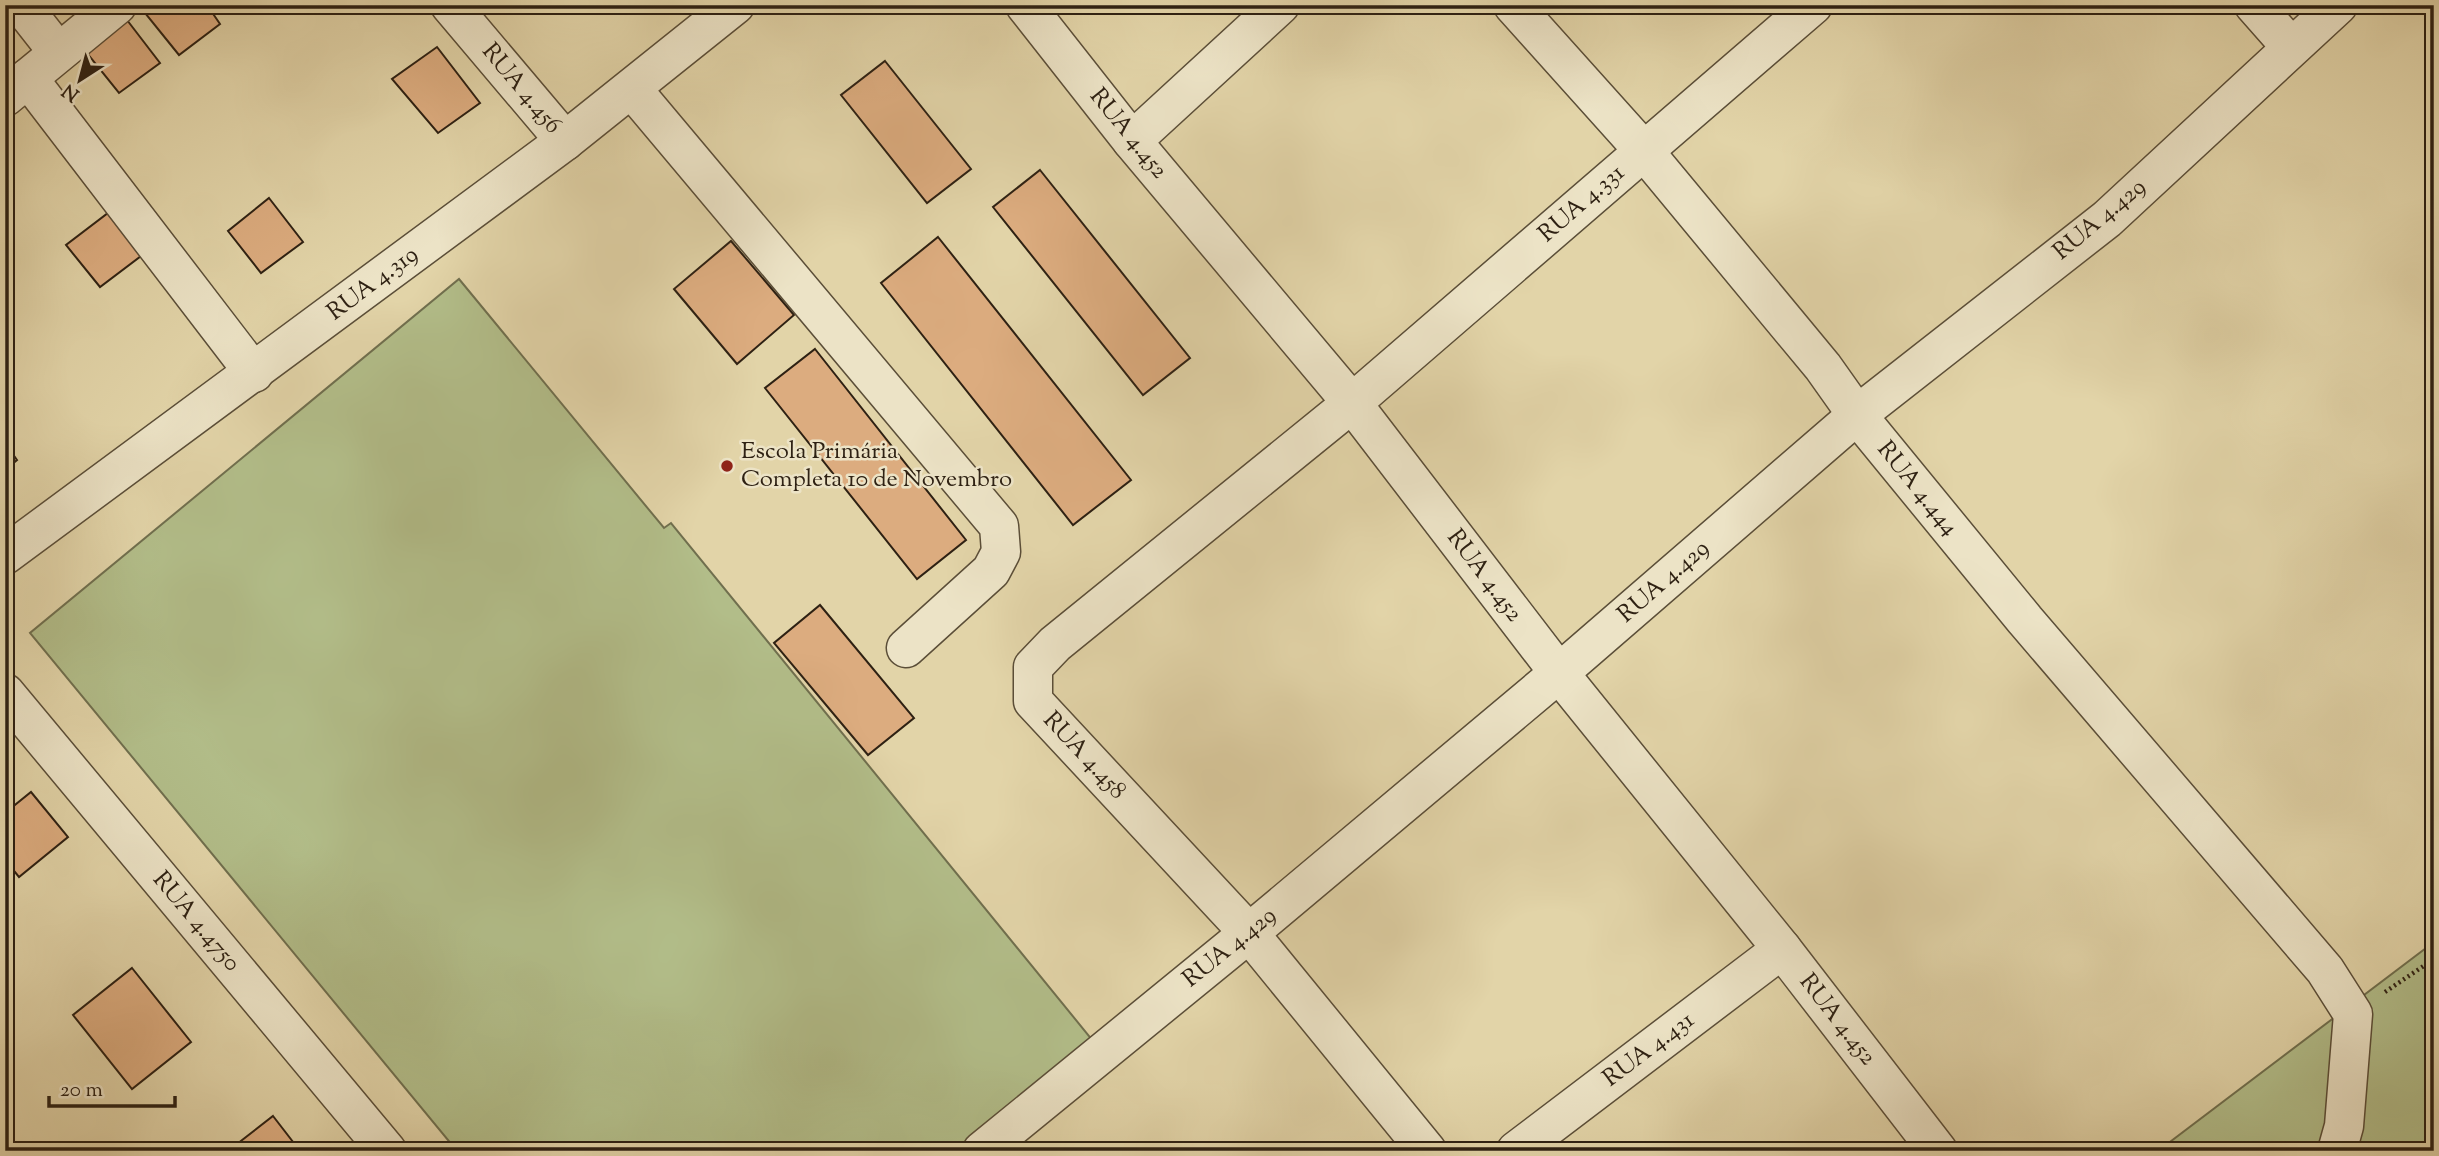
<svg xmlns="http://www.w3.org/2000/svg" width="2439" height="1156" font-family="'Sorts Mill Goudy',serif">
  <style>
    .green { fill: #b2bd89; stroke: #706f4e; stroke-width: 2 }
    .building { fill: #dcac7f; stroke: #2e2113; stroke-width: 2 }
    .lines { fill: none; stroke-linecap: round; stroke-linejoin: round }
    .minor-casing { stroke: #5b4e38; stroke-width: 41 }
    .path { stroke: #2e2113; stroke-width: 4.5; stroke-dasharray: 2 3.5; stroke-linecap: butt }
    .minor { stroke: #ece3c6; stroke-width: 38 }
    .poi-dot { fill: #8f2418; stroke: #ece3c6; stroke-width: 2.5 }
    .labels { text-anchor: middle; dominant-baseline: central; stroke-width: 5; stroke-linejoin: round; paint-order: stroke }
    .street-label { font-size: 24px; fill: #2e2113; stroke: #ece3c6 }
    .poi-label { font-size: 24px; fill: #2e2113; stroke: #ece3c6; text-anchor: start }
  </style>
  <rect width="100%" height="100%" fill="#e2d4a8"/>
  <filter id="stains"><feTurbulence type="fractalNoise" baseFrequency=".00286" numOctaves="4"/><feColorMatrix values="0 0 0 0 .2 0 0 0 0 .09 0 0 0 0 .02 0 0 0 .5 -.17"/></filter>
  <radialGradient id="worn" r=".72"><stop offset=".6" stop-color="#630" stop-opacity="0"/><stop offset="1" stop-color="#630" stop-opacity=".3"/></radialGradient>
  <g class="green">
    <path d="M 459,279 L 664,528 L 671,523 L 1102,1052 L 981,1151 L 457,1151 L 30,633 Z"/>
    <path d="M 2434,942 L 2434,1151 L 2158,1151 Z"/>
  </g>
  <g class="building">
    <path d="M 156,5 L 207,5 L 220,24 L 179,55 L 145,13 Z"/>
    <path d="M 127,20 L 160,63 L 119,93 L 86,52 Z"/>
    <path d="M 437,47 L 480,103 L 438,133 L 392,79 Z"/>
    <path d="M 885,61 L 971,169 L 927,203 L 841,95 Z"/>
    <path d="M 1040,170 L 1190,358 L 1143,395 L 993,207 Z"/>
    <path d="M 269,198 L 303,242 L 261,273 L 228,231 Z"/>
    <path d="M 108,213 L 141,256 L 100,287 L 66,245 Z"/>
    <path d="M 938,237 L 1131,480 L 1073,525 L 881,283 Z"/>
    <path d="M 731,241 L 794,315 L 737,364 L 674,289 Z"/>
    <path d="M 815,349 L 966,540 L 917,579 L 765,388 Z"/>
    <path d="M 5,443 L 17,460 L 5,470 Z"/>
    <path d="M 820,605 L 914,718 L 868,755 L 774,643 Z"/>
    <path d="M 31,792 L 68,837 L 19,877 L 5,860 L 5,813 Z"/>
    <path d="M 132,968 L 191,1042 L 132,1089 L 73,1015 Z"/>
    <path d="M 273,1116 L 300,1151 L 228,1151 Z"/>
  </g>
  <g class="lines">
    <defs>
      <g id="minor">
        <path d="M 21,5 L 58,52"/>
        <path d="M 450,5 L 565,141"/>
        <path d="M 1025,5 L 1132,141 L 1352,403 L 1559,673 L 1782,949 L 1938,1151"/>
        <path d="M 1513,5 L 1644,151 L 1823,367 L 1857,415 L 2025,620 L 2325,970 L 2353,1014 L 2344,1126 L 2337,1151"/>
        <path d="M 2254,5 L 2291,47"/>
        <path d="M 28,78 L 254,373"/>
        <path d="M 632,89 L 999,526 L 1001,552 L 991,571 L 906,648"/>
        <path d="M 5,97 L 117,5"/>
        <path d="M 1132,141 L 1280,5"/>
        <path d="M 5,555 L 565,141 L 735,5"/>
        <path d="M 5,693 L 387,1151"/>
        <path d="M 982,1151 L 1249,933 L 1559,673 L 1857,415 L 2107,219 L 2338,5"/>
        <path d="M 1427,1151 L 1249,933 L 1033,701 L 1033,667 L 1055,644 L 1352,403 L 1813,5"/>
        <path d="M 1516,1151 L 1782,949"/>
      </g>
    </defs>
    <use href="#minor" class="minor-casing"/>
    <path class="path" d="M 2385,992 L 2434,959"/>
    <use href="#minor" class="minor"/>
  </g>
  <circle class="poi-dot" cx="727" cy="466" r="7"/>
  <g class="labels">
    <g class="street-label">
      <text transform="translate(521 89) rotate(50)">RUA 4.456</text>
      <text transform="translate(1128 134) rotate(51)">RUA 4.452</text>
      <text transform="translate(1582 204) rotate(-41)">RUA 4.331</text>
      <text transform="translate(2100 220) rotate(-40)">RUA 4.429</text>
      <text transform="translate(373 284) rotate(-37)">RUA 4.319</text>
      <text transform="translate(1917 489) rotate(51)">RUA 4.444</text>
      <text transform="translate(1484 576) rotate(53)">RUA 4.452</text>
      <text transform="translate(1664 582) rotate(-41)">RUA 4.429</text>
      <text transform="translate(1084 756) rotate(47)">RUA 4.458</text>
      <text transform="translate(196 922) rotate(50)">RUA 4.4750</text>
      <text transform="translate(1230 948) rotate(-39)">RUA 4.429</text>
      <text transform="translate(1837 1020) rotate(52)">RUA 4.452</text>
      <text transform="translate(1649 1050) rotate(-37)">RUA 4.431</text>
    </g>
    <g class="poi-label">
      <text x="741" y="452">Escola Primária<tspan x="741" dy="28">Completa 10 de Novembro</tspan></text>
    </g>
  </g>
  <rect width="2439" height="1156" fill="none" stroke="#e2d4a8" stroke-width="28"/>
  <rect x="7" y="7" width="2425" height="1142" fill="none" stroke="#2e2113" stroke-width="3.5"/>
  <rect x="14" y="14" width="2411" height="1128" fill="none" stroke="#2e2113" stroke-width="2"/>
  <g transform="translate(80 80) rotate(216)" stroke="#ece3c6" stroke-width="5" paint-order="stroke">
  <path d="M0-5L12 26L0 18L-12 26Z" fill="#2e2113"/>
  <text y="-10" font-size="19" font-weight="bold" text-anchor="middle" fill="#2e2113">N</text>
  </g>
  <path d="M49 1096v10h126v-10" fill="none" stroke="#2e2113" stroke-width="3.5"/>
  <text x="60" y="1096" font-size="21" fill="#2e2113" stroke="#ece3c6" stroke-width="5" paint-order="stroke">20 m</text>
  <rect width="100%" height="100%" filter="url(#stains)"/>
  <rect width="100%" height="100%" fill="url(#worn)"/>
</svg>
